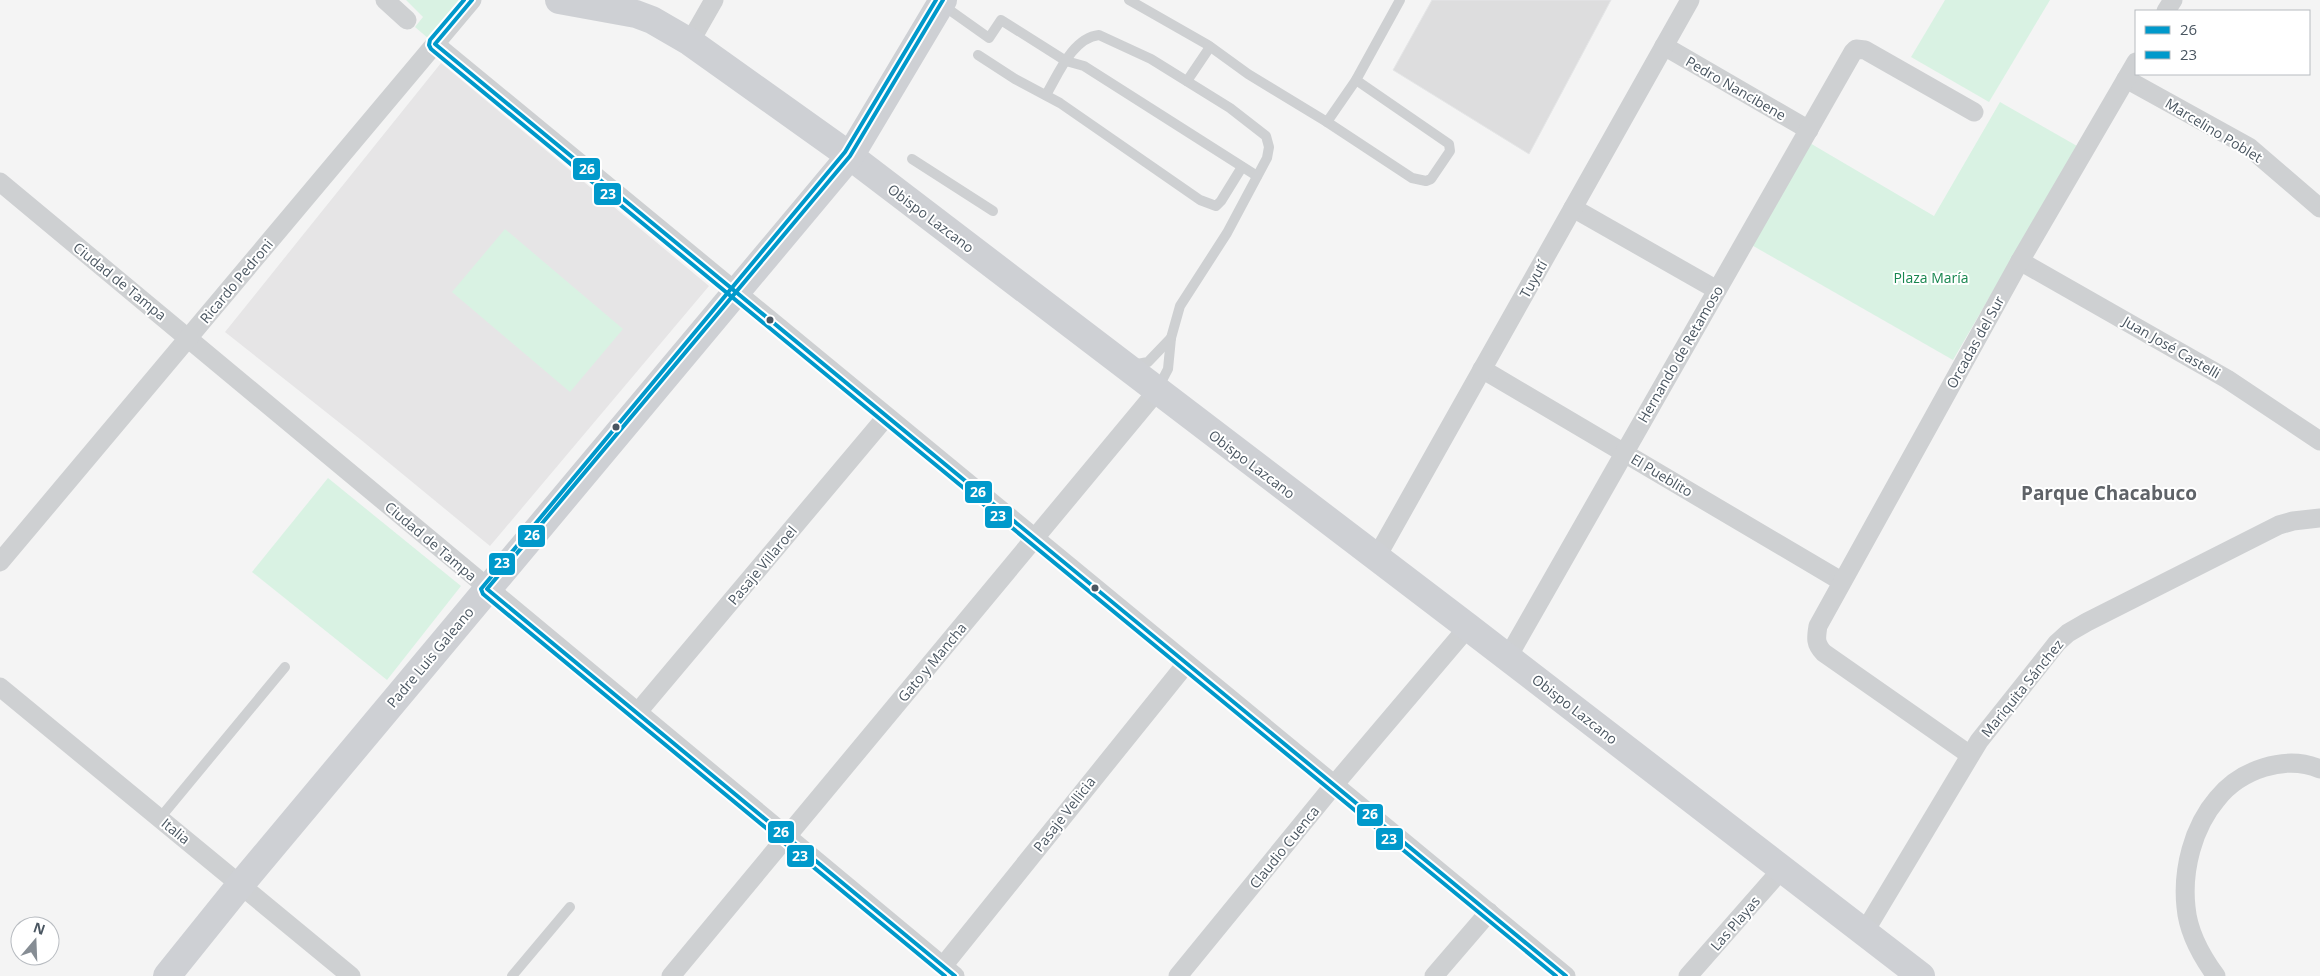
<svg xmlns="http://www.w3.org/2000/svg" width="2320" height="976" font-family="'Open Sans',sans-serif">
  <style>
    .education { fill: #e6e5e6 }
    .green { fill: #d9f2e3 }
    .building { fill: #ddddde; stroke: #e5e6e7 }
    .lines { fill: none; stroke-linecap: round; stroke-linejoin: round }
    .service { stroke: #ced0d2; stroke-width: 10 }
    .minor { stroke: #ced0d2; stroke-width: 19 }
    .secondary { stroke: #ced0d4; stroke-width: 28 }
    .bus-1-casing { stroke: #fff; stroke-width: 8 }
    .bus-2-casing { stroke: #fff; stroke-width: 8 }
    .bus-1 { stroke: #0099cb; stroke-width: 4 }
    .bus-2 { stroke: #0099cb; stroke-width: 4 }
    .bus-dot { fill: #4a5661; stroke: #fff; stroke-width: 2 }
    .labels { text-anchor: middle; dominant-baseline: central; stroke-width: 4; stroke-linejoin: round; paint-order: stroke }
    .street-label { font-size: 14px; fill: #4a5661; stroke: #fff }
    .park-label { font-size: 14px; fill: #17864f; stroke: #fff }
    .district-label { font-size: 19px; font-weight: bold; fill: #5f6368; stroke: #fff }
    .line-badge { stroke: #fff; stroke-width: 2 }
    .badge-label { font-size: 14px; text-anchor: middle; font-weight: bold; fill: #fff }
  </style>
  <rect width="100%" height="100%" fill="#f4f4f4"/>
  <path class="education" d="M 441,63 L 709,286 L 490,546 L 360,439 L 225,332 Z"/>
  <g class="green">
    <path d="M 406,0 L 460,0 L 429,39 L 415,27 L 423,17 Z"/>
    <path d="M 1945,0 L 2050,0 L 1989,102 L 1911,57 Z"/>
    <path d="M 2000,102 L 2077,146 L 1953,360 L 1748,243 L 1803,139 L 1934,216 Z"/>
    <path d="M 505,229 L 623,329 L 570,392 L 452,292 Z"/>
    <path d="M 328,478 L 461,586 L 387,680 L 252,572 Z"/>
  </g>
  <path class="building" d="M 1432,0 L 1611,0 L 1529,154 L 1393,70 Z"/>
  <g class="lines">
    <g class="service">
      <path d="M 1129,0 L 1208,45 L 1248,74 L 1327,122 L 1356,80 L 1400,0"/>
      <path d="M 941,4 L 989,38 L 1001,20 L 1066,61 L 1084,66 L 1257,176"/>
      <path d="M 978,55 L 1015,79 L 1060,103 L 1200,200 L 1216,206 L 1221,201 L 1242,167"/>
      <path d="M 1187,81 L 1210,47"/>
      <path d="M 1046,95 C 1058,75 1072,38 1099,35 L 1151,59 L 1230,108 L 1266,136 L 1269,147 L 1267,158 L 1227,233 L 1180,306 L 1171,338 L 1168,369 L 1157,390"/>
      <path d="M 1327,122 L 1412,178 L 1426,181 L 1431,179 L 1450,151 L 1449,144 L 1356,80"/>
      <path d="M 912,159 L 993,211"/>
      <path d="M 1132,365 L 1148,362 L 1171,338"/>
      <path d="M 160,818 L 285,667"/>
      <path d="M 512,976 L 570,907"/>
    </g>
    <g class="minor">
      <path d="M 385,0 L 407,20"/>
      <path d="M 2166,11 L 2173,0"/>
      <path d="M 690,42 L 714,0"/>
      <path d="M 435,44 C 810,356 1190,664 1566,976"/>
      <path d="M 1664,46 L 1809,130"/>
      <path d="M 2126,79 L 2249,147 L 2320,208"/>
      <path d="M 0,182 L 955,976"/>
      <path d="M 1573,208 L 1717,290"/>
      <path d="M 2020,261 L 2227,379 L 2320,441"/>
      <path d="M 1482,369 L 1841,581"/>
      <path d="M 1376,558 L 1690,0"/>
      <path d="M 0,562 L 472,0"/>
      <path d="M 1508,657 L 1853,52 L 1856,49 L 1865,50 L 1974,112"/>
      <path d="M 0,687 L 351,976"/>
      <path d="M 637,713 L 886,417"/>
      <path d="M 1970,755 L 1824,653 C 1815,644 1816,638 1818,626 L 2020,261 L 2136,62"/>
      <path d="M 1865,931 L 1979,741 L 2057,643 L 2068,633 L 2087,622 L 2279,525 L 2293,521 L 2320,518"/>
      <path d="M 943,966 L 1186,664"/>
      <path d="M 671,976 L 1157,391"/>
      <path d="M 1178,976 L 1334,785 L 1468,627"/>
      <path d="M 1434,976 L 1489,912"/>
      <path d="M 1688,976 L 1782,869"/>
      <path d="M 2216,976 C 2202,957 2188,931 2186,907 C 2182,870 2193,827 2217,799 C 2240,770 2285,754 2320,769"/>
    </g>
    <g class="secondary">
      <path d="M 559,0 L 636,14 L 652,20 L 690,42 L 850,156 L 1468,627 L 1921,976"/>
      <path d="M 167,976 L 241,884 L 850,156 L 943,0"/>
    </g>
    <defs>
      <g id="bus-1">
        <path d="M 472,0 L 435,44 L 1566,976"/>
        <path d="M 943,0 L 850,156 L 487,589 L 955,976"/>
      </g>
      <g id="bus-2">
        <path d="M 464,0 L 430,40 L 429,45 L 431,49 L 1556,976"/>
        <path d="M 936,0 L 845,152 L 481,589 L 483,594 L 945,976"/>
      </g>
    </defs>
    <use href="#bus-1" class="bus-1-casing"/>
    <use href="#bus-2" class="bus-2-casing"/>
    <use href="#bus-1" class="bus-1"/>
    <use href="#bus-2" class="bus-2"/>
  </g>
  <g class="bus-dot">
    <circle cx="770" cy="320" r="4.5"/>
    <circle cx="616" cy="427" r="4.5"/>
    <circle cx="1095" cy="588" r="4.5"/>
  </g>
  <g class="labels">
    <g class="street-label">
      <text transform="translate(1736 88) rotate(30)">Pedro Nancibene</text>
      <text transform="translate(2214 130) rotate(31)">Marcelino Poblet</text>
      <text transform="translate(931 218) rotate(37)">Obispo Lazcano</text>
      <text transform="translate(1533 279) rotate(-61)">Tuyutí</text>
      <text transform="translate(120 281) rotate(39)">Ciudad de Tampa</text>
      <text transform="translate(236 281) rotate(-50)">Ricardo Pedroni</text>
      <text transform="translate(1975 342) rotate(-61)">Orcadas del Sur</text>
      <text transform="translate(2172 347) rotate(30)">Juan José Castelli</text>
      <text transform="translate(1680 354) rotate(-60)">Hernando de Retamoso</text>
      <text transform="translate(1252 464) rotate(37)">Obispo Lazcano</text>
      <text transform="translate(1662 475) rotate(31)">El Pueblito</text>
      <text transform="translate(431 541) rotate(40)">Ciudad de Tampa</text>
      <text transform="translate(762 565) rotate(-50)">Pasaje Villaroel</text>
      <text transform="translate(430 657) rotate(-50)">Padre Luis Galeano</text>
      <text transform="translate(932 662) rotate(-50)">Gato y Mancha</text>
      <text transform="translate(2022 688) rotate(-51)">Mariquita Sánchez</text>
      <text transform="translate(1575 709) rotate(38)">Obispo Lazcano</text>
      <text transform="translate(1064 814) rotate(-52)">Pasaje Vellicia</text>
      <text transform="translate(176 831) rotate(39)">Italia</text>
      <text transform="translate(1284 847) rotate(-51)">Claudio Cuenca</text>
      <text transform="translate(1735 923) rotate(-49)">Las Playas</text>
    </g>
    <g class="park-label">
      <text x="1931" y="277">Plaza María</text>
    </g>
    <g class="district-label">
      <text x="2109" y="493">Parque Chacabuco</text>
    </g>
  </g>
  <g class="line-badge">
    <rect x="572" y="157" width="29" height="24" rx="5" fill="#0099cb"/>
    <rect x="593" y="182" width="29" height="24" rx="5" fill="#0099cb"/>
    <rect x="964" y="480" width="29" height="24" rx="5" fill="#0099cb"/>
    <rect x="984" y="505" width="29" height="24" rx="5" fill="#0099cb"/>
    <rect x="517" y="524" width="29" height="24" rx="5" fill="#0099cb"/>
    <rect x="488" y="552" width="28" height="24" rx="5" fill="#0099cb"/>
    <rect x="1356" y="803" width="28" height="24" rx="5" fill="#0099cb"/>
    <rect x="767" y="820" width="28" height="24" rx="5" fill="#0099cb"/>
    <rect x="1375" y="827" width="29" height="24" rx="5" fill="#0099cb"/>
    <rect x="786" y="844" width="29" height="24" rx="5" fill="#0099cb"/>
  </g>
  <g class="badge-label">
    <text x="587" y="174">26</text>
    <text x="608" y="199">23</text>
    <text x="978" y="497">26</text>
    <text x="998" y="521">23</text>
    <text x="532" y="540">26</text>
    <text x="502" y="568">23</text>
    <text x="1370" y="819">26</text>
    <text x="781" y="837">26</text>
    <text x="1389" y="844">23</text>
    <text x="800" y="861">23</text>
  </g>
  <rect x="2135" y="10" width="175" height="65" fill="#ffffff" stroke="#b7bbc0"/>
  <rect x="2145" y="26" width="25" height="8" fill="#0099cb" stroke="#b7bbc0"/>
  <text x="2180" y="35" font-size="15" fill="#4a5661">26</text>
  <rect x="2145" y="51" width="25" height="8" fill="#0099cb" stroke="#b7bbc0"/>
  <text x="2180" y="60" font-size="15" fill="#4a5661">23</text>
  <g transform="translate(35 941) rotate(19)"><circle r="24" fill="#ffffff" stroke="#b7bbc0"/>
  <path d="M0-4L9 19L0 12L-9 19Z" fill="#868d94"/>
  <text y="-8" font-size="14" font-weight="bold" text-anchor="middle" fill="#4a5661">N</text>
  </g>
</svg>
